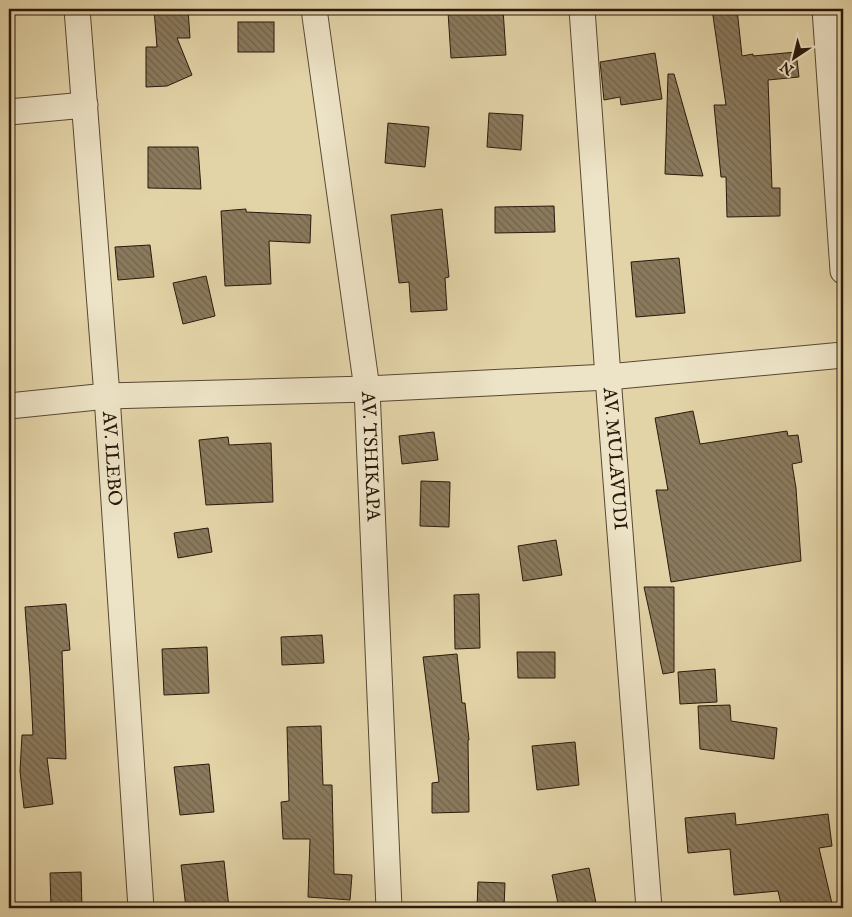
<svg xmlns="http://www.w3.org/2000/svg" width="852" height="917" font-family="'IM FELL English',serif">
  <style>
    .building { fill: url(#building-back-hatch); stroke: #2a190c }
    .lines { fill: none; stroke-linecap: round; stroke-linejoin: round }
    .street-casing { stroke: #584833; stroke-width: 27 }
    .street { stroke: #ede3c6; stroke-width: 25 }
    .labels { text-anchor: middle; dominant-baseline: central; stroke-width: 5; stroke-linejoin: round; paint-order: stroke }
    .street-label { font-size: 19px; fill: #2a190c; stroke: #ede3c6 }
  </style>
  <defs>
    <pattern id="building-back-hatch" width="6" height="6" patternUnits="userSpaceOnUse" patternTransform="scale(1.25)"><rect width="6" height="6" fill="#8a7a5d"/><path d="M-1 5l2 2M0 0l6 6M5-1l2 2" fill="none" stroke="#71634b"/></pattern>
  </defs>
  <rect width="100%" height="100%" fill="#e3d4a8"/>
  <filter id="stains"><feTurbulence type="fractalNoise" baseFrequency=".004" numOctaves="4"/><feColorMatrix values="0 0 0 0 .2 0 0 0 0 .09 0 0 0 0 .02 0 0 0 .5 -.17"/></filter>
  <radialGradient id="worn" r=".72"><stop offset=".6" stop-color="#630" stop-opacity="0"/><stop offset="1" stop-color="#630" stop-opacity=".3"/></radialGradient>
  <g class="building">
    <path d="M 154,9 L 188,9 L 190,38 L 177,38 L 192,75 L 167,86 L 146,87 L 146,47 L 157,47 Z"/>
    <path d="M 503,9 L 506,55 L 451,58 L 448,12 Z"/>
    <path d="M 712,9 L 737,9 L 742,56 L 753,54 L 753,56 L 796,52 L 799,77 L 768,80 L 772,188 L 780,188 L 780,216 L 727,217 L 726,177 L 721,177 L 714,105 L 726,105 Z"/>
    <rect x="238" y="22" width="36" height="30"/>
    <path d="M 655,53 L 662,99 L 621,105 L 620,97 L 604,100 L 600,62 Z"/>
    <path d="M 668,74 L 674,74 L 703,176 L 665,174 Z"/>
    <path d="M 489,113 L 523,115 L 521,150 L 487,147 Z"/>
    <path d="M 388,123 L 429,127 L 425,167 L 385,163 Z"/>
    <path d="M 148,147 L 198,147 L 201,189 L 148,188 Z"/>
    <path d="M 554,206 L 555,232 L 495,233 L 495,207 Z"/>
    <path d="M 246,209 L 246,212 L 311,215 L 310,243 L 269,241 L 271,284 L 225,286 L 221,211 Z"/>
    <path d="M 442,209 L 449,277 L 445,278 L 447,310 L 411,312 L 409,282 L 399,283 L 391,215 Z"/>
    <path d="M 150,245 L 154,277 L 118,280 L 115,247 Z"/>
    <path d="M 679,258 L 685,313 L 636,317 L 631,262 Z"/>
    <path d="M 206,276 L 215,316 L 183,324 L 173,283 Z"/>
    <path d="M 693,411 L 700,444 L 787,431 L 788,436 L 798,435 L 802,462 L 792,464 L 796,488 L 801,561 L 671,582 L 656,490 L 668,490 L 655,418 Z"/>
    <path d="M 434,432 L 438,460 L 402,464 L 399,436 Z"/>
    <path d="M 228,437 L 229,445 L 271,443 L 273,502 L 206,505 L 199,440 Z"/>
    <path d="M 421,481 L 450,482 L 449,527 L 420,526 Z"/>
    <path d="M 208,528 L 212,552 L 178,558 L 174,533 Z"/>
    <path d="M 556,540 L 562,575 L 523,581 L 518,546 Z"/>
    <path d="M 644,587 L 674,587 L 674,672 L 663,674 Z"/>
    <path d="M 479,594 L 480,648 L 455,649 L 454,595 Z"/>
    <path d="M 66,604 L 70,650 L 62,651 L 66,759 L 47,758 L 53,804 L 24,808 L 20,771 L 22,735 L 33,735 L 30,675 L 25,607 Z"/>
    <path d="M 322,635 L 324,663 L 282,665 L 281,637 Z"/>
    <path d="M 207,647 L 209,693 L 164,695 L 162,649 Z"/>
    <path d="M 517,652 L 555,652 L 555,678 L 518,678 Z"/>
    <path d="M 457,654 L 462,703 L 465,703 L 469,740 L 468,740 L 469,812 L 432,813 L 432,783 L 439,782 L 423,657 Z"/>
    <path d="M 715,669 L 717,702 L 680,704 L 678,672 Z"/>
    <path d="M 730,705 L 731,721 L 777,728 L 774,759 L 700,749 L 698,706 Z"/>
    <path d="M 321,726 L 323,785 L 332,785 L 334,874 L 352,875 L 350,900 L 308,897 L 310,839 L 283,839 L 281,802 L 289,801 L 287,727 Z"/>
    <path d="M 575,742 L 579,785 L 537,790 L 532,746 Z"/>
    <path d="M 209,764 L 214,812 L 180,815 L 174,767 Z"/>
    <path d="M 735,813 L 736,825 L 828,814 L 832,846 L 819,848 L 833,908 L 782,908 L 778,891 L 734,895 L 730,849 L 688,853 L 685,818 Z"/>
    <path d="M 224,861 L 229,908 L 186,908 L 181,865 Z"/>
    <path d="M 589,868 L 597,908 L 559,908 L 552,875 Z"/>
    <path d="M 81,872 L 82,908 L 51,908 L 50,873 Z"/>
    <path d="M 478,882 L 505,883 L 504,908 L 477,908 Z"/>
  </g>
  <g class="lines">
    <defs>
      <g id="street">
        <path id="s1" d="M 77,9 L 107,396 L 141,908"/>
        <path id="s2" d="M 314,9 L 367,389 L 389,908"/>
        <path id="s3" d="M 582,9 L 608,377 L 649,908"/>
        <path d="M 825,9 L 843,271"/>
        <path d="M 9,112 L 85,105"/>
        <path d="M 9,406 L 107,396 L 367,389 L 608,377 L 843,355"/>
      </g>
    </defs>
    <use href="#street" class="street-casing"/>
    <use href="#street" class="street"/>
  </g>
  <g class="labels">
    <g class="street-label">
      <text stroke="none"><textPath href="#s2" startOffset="451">AV. TSHIKAPA</textPath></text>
      <text stroke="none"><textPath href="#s1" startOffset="451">AV. ILEBO</textPath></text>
      <text stroke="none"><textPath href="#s3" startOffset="451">AV. MULAVUDI</textPath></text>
    </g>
  </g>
  <rect width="852" height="917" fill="none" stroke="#e3d4a8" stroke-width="30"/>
  <rect x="10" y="10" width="832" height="897" fill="none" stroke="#2a190c" stroke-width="2.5"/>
  <rect x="15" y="15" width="822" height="887" fill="none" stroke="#2a190c"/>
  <g transform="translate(794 58) rotate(215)" stroke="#ede3c6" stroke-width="4" paint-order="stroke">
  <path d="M0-4L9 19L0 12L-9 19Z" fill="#2a190c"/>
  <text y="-8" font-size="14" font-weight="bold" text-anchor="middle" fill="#2a190c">N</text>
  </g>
  <rect width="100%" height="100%" filter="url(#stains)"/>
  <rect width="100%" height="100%" fill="url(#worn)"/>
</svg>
